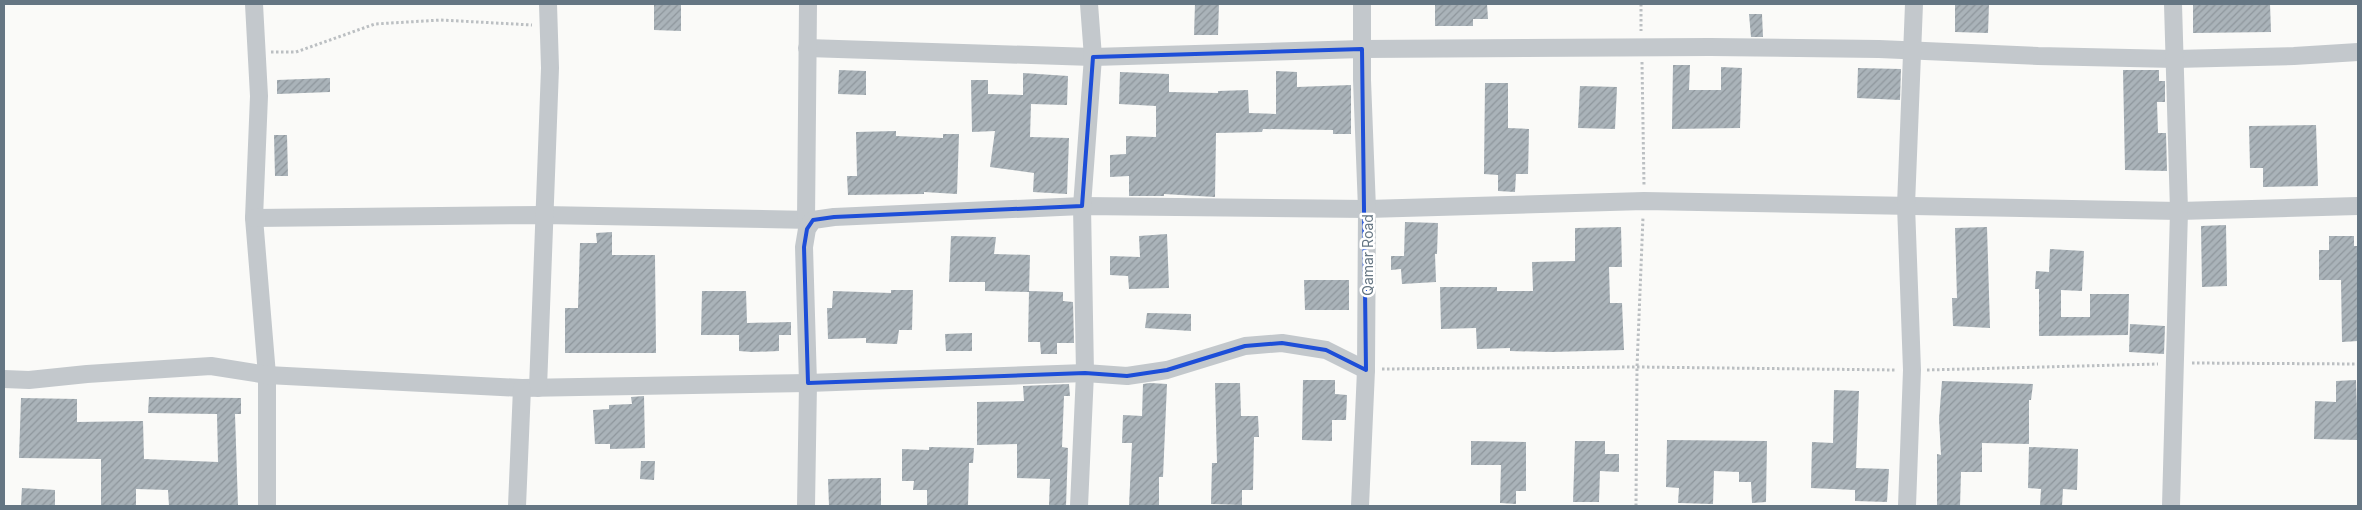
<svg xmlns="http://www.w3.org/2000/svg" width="2362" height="510" font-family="Inter,sans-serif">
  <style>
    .building { fill: url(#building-hatch) }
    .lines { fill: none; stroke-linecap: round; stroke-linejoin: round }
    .path { stroke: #bbbfc2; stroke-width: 3; stroke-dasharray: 2.5 2.5; stroke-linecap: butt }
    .minor { stroke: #c3c8cc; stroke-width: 18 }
    .marked { fill: none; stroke: #1d4ed8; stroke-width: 4; stroke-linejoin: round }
    .labels { text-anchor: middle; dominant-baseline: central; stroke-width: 5; stroke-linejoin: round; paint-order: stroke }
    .street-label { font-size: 14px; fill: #657683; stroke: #fff }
  </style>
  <defs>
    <pattern id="building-hatch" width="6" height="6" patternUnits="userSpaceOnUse" patternTransform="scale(1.25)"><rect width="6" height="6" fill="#aab3b9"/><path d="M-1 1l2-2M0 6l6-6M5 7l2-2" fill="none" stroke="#8e969c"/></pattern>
  </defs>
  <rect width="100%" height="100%" fill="#fafaf8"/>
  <g class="building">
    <path d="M 1195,4 L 1219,4 L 1218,35 L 1194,35 Z"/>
    <path d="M 1435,4 L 1487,4 L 1488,19 L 1473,19 L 1473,26 L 1435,26 Z"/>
    <path d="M 1955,4 L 1989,4 L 1988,33 L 1955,32 Z"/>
    <path d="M 2193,4 L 2270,4 L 2271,32 L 2193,33 Z"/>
    <path d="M 654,5 L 681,5 L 681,31 L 654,30 Z"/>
    <path d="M 1749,14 L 1762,14 L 1763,37 L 1751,37 Z"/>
    <path d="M 1673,65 L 1690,65 L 1689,90 L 1721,90 L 1721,67 L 1742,68 L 1740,128 L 1672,129 Z"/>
    <path d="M 1858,68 L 1901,69 L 1900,100 L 1857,98 Z"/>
    <path d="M 839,70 L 866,71 L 866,95 L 838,94 Z"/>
    <path d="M 2123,70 L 2159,70 L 2159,81 L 2165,81 L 2165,102 L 2157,102 L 2158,133 L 2166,133 L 2167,171 L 2125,170 Z"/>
    <path d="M 1276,71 L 1297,72 L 1297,87 L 1351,85 L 1351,134 L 1333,134 L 1333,130 L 1263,129 L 1262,132 L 1216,133 L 1215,197 L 1164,194 L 1164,196 L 1129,196 L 1129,176 L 1110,177 L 1110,155 L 1126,154 L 1126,136 L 1156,137 L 1156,106 L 1119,104 L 1120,72 L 1169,74 L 1169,92 L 1218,93 L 1218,91 L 1248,90 L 1249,113 L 1276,114 Z"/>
    <path d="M 1023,73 L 1068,76 L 1067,105 L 1031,104 L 1030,137 L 1069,138 L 1067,194 L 1033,192 L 1034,173 L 990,167 L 995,131 L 972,132 L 971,80 L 988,80 L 988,94 L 1023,95 Z"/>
    <path d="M 330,78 L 330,92 L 277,94 L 277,80 Z"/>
    <path d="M 1485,83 L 1508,83 L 1508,128 L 1529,129 L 1528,174 L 1516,174 L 1515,192 L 1498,191 L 1498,175 L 1484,174 Z"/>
    <path d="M 1580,86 L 1617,87 L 1615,129 L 1578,128 Z"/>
    <path d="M 2316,125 L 2318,186 L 2263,187 L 2263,168 L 2250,168 L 2249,126 Z"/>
    <path d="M 896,131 L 896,136 L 943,138 L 943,134 L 959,134 L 957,194 L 924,192 L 924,194 L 848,195 L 847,176 L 857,176 L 856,132 Z"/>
    <path d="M 274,135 L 287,135 L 288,176 L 275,176 Z"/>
    <path d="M 1405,222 L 1438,223 L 1437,254 L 1435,254 L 1436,282 L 1402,284 L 1401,269 L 1391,270 L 1391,256 L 1404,256 Z"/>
    <path d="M 2226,225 L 2227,286 L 2202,287 L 2201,226 Z"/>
    <path d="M 1621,227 L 1622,267 L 1609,267 L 1610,303 L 1622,303 L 1624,350 L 1552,352 L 1510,351 L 1510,348 L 1477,349 L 1476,328 L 1441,329 L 1440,287 L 1497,287 L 1497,291 L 1533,291 L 1532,262 L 1575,261 L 1575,228 Z"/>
    <path d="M 1987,227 L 1990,328 L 1953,326 L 1952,298 L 1957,298 L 1955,228 Z"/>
    <path d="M 612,232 L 612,255 L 655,255 L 656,353 L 565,353 L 565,308 L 578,308 L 580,243 L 597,243 L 596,233 Z"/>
    <path d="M 1167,234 L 1169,288 L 1129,289 L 1128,276 L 1110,275 L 1110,256 L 1140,257 L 1139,236 Z"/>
    <path d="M 951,236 L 996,237 L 994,254 L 1030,255 L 1029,292 L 985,291 L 985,282 L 949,282 Z"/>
    <path d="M 2329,236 L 2354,236 L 2354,246 L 2358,246 L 2358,341 L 2342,342 L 2341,280 L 2319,280 L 2319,250 L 2329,250 Z"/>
    <path d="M 2050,249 L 2084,251 L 2082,291 L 2061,290 L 2061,317 L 2090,317 L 2090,294 L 2129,294 L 2128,335 L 2039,336 L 2039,289 L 2035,289 L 2036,271 L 2049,272 Z"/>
    <path d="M 1304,280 L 1349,280 L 1349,310 L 1305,310 Z"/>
    <path d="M 891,290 L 913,290 L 912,330 L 899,330 L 897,344 L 866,343 L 866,338 L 828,339 L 827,308 L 832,308 L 833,291 L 891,293 Z"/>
    <path d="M 702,291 L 746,291 L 747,323 L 791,322 L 791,335 L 779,335 L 779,351 L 752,352 L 739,351 L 739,335 L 701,335 Z"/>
    <path d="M 1029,291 L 1063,292 L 1063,301 L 1073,302 L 1074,343 L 1057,343 L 1057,354 L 1041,354 L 1040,342 L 1028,342 Z"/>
    <path d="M 1147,313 L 1191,314 L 1191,331 L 1145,328 Z"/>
    <path d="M 2130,324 L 2165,326 L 2164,354 L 2129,352 Z"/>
    <path d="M 972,333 L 972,351 L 946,351 L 945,334 Z"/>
    <path d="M 1303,380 L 1335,380 L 1335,394 L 1347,395 L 1346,420 L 1332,420 L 1332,441 L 1302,440 Z"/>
    <path d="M 2356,380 L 2358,440 L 2314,439 L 2315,401 L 2336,402 L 2336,381 Z"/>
    <path d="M 1942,381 L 2033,384 L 2031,400 L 2029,400 L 2029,444 L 1982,443 L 1982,472 L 1961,472 L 1960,506 L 1937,505 L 1937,454 L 1941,455 L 1939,419 Z"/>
    <path d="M 1150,383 L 1167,384 L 1163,477 L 1159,477 L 1159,506 L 1129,506 L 1132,443 L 1122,443 L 1123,415 L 1142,416 L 1143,384 Z"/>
    <path d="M 1215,383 L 1240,383 L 1241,416 L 1258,416 L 1259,437 L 1254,437 L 1253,490 L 1242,490 L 1242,505 L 1211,504 L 1212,463 L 1217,463 Z"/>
    <path d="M 1069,384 L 1070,396 L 1064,396 L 1062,447 L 1068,448 L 1066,506 L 1049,506 L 1050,479 L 1017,478 L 1017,444 L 977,445 L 977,402 L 1024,401 L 1023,386 Z"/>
    <path d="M 1834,390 L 1859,391 L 1856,468 L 1889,469 L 1887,502 L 1855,501 L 1855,490 L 1811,488 L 1812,442 L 1833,443 Z"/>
    <path d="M 644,396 L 645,448 L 610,449 L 610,444 L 595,444 L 593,410 L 609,409 L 609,405 L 632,404 L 631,397 Z"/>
    <path d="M 149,397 L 241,398 L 241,414 L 235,414 L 238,506 L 169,506 L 168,490 L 136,489 L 136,506 L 101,506 L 101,459 L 19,458 L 21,398 L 77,399 L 77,422 L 143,421 L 144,459 L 218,462 L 217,414 L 148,413 Z"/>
    <path d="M 1667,440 L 1767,441 L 1766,502 L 1752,503 L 1751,482 L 1739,482 L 1739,472 L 1714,471 L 1713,504 L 1678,503 L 1679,488 L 1666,487 Z"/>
    <path d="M 1471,441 L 1526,442 L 1526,491 L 1516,491 L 1516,504 L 1500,503 L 1501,465 L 1471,465 Z"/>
    <path d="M 1575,441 L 1605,441 L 1605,454 L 1619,454 L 1619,472 L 1600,471 L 1599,502 L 1573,502 Z"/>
    <path d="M 929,447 L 974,448 L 973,463 L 969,463 L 968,506 L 927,506 L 927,490 L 913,490 L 914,481 L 902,481 L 902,449 L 929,450 Z"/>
    <path d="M 2029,447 L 2078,449 L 2077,490 L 2063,489 L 2062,506 L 2040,506 L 2041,489 L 2028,488 Z"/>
    <path d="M 641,461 L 655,461 L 654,480 L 640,479 Z"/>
    <path d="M 881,478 L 881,506 L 829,506 L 828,479 Z"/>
    <path d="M 22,488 L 55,490 L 55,506 L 21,506 Z"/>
  </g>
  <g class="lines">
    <g class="path">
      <path d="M 1641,4 L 1641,31"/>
      <path d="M 271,52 L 296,52 L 375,24 L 441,20 L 532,25"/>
      <path d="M 1642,62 L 1644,186"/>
      <path d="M 2192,363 L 2358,364"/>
      <path d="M 1382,369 L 1637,367 L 1896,370"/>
      <path d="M 1927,370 L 2158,364"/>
      <path d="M 1636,506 L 1637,367 L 1643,217"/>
    </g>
    <g class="minor">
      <path d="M 254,4 L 259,96 L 254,218 L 267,375 L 267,506"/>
      <path d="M 807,48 L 1093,57 L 1362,49 L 1710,47 L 1879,49 L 2038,56 L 2175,59 L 2294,56 L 2358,52"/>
      <path d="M 254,218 L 543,215 L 813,220"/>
      <path d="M 806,220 L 808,4"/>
      <path d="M 4,379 L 29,380 L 87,374 L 211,366 L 267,375 L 522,388 L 808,383 L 1085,373 L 1127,376 L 1167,370 L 1245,346 L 1282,343 L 1326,350 L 1366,370"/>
      <path d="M 538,388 L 550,68 L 548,4"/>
      <path d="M 517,506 L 522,388"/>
      <path d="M 806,506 L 808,383 L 804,247 L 807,229 L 813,220 L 834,217 L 1082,206 L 1367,209 L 1644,201 L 2179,211 L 2358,206"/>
      <path d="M 1079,506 L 1085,373 L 1082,206 L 1093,57 L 1089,4"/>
      <path d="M 1360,506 L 1366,370 L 1367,209 L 1362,80 L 1362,4"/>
      <path d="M 1907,506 L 1912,370 L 1906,205 L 1914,4"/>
      <path d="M 2171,506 L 2179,211 L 2173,4"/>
    </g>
  </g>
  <path class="marked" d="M 1362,49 L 1366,370 L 1326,350 L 1282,343 L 1245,346 L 1167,370 L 1127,376 L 1085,373 L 808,383 L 804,247 L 807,229 L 813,220 L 834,217 L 1082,206 L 1093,57 Z"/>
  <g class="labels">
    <g class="street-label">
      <text transform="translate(1367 255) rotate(-90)">Qamar Road</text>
    </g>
  </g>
  <rect width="2362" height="510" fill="none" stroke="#657683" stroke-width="10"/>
</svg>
